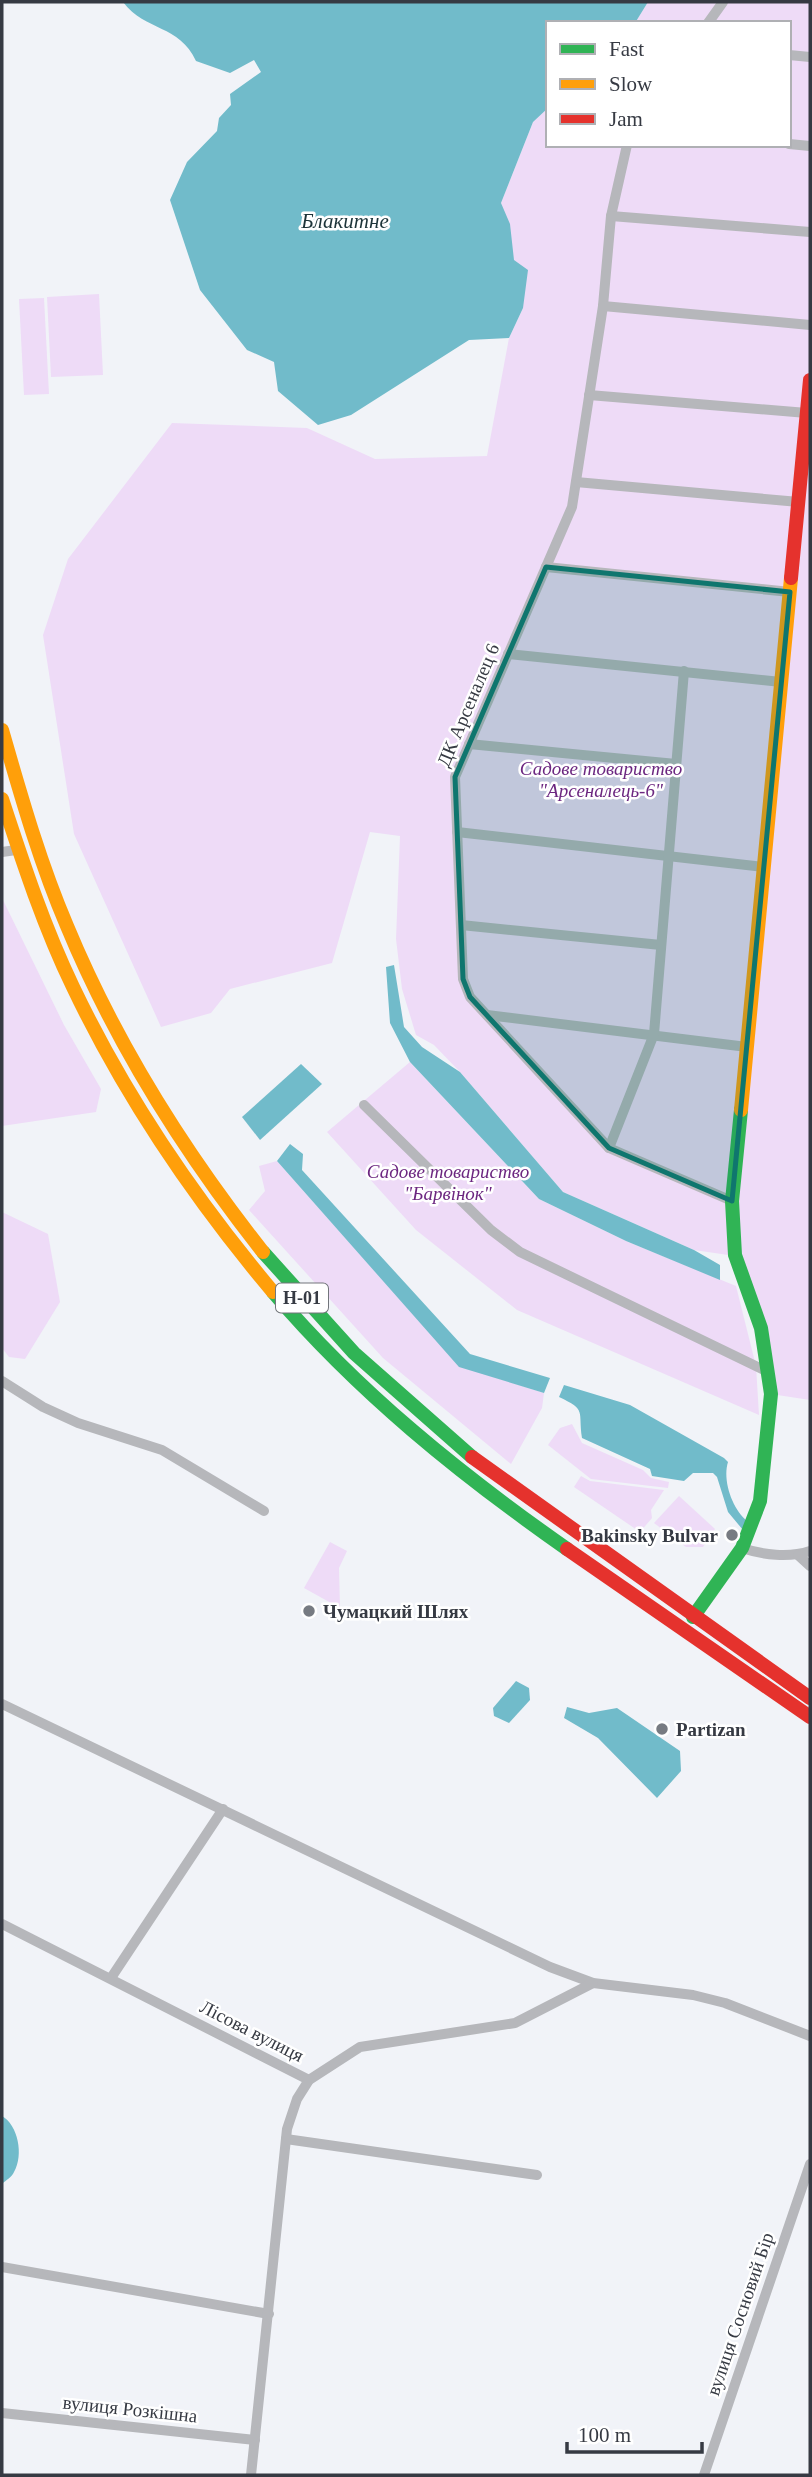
<svg xmlns="http://www.w3.org/2000/svg" width="812" height="2477" font-family="Georgia,serif">
  <style>
    .green { fill: #eedbf7 }
    .water { fill: #71bbca }
    .lines { fill: none; stroke-linecap: round; stroke-linejoin: round }
    .street { stroke: #b6b7bb; stroke-width: 10 }
    .fast { stroke: #30b455; stroke-width: 14 }
    .slow { stroke: #ff9f0a; stroke-width: 14 }
    .jam { stroke: #e5322d; stroke-width: 14 }
    .marked { fill: #0f766e; fill-opacity: 0.2; stroke: #0f766e; stroke-width: 5; stroke-linejoin: round }
    .poi-dot { fill: #777b82; stroke: #fff; stroke-width: 2.5 }
    .labels { text-anchor: middle; dominant-baseline: central; stroke-width: 5; stroke-linejoin: round; paint-order: stroke }
    .shield { fill: #fff; stroke: #72757b; stroke-width: 2 }
    .shield-label { font-size: 18px; font-weight: bold; fill: #363a43 }
    .street-label { font-size: 19px; fill: #363a43; stroke: #fff }
    .park-label { font-size: 19px; font-style: italic; fill: #6c2780; stroke: #fff }
    .poi-label { font-size: 19px; font-weight: bold; fill: #363a43; stroke: #fff; text-anchor: start }
    .water-label { font-size: 21px; font-style: italic; fill: #1d3439; stroke: #fff }
  </style>
  <rect width="100%" height="100%" fill="#f1f3f8"/>
  <g class="green">
    <path d="M 648,2 L 810,2 L 810,1400 L 771,1394 L 735,1256 L 694,1250 L 563,1192 L 460,1072 L 434,1045 L 416,1035 L 402,989 L 396,939 L 400,836 L 370,832 L 332,963 L 230,989 L 211,1013 L 161,1027 L 74,834 L 43,635 L 68,559 L 172,423 L 307,428 L 375,459 L 487,456 L 509,338 L 523,308 L 501,203 L 533,122 L 548,108 L 548,145 L 789,145 L 789,23 L 635,23 Z"/>
    <path d="M 99,294 L 103,375 L 51,377 L 47,297 Z"/>
    <path d="M 44,298 L 49,394 L 24,395 L 19,299 Z"/>
    <path d="M 2,898 L 64,1025 L 101,1089 L 96,1112 L 2,1126 Z"/>
    <path d="M 410,1062 L 539,1199 L 626,1241 L 736,1286 L 756,1366 L 759,1415 L 517,1310 L 416,1230 L 327,1132 Z"/>
    <path d="M 277,1161 L 459,1366 L 544,1393 L 542,1408 L 511,1464 L 383,1358 L 249,1210 L 265,1191 L 259,1166 Z"/>
    <path d="M 2,1212 L 48,1234 L 60,1302 L 25,1359 L 9,1357 L 2,1348 Z"/>
    <path d="M 572,1424 L 582,1443 L 643,1470 L 651,1478 L 669,1482 L 668,1488 L 591,1479 L 548,1445 L 560,1428 Z"/>
    <path d="M 581,1476 L 590,1481 L 664,1490 L 651,1510 L 652,1518 L 640,1532 L 574,1487 Z"/>
    <path d="M 679,1496 L 715,1529 L 703,1547 L 686,1547 L 654,1523 Z"/>
    <path d="M 330,1542 L 347,1551 L 339,1568 L 340,1608 L 304,1588 Z"/>
  </g>
  <g class="water">
    <path d="M 123,2 L 648,2 L 635,23 L 548,23 L 548,108 L 533,122 L 501,203 L 510,224 L 514,260 L 528,270 L 523,308 L 509,338 L 469,340 L 351,415 L 318,425 L 278,391 L 274,362 L 247,350 L 200,290 L 170,200 L 187,162 L 217,131 L 219,118 L 231,105 L 230,94 L 261,72 L 254,60 L 230,73 L 196,61 C 179,24 146,32 123,2 Z"/>
    <path d="M 394,965 L 404,1027 L 422,1047 L 460,1072 L 563,1192 L 694,1250 L 720,1265 L 720,1280 L 626,1241 L 539,1199 L 410,1062 L 390,1023 L 386,967 Z"/>
    <path d="M 301,1064 L 322,1084 L 260,1140 L 242,1117 Z"/>
    <path d="M 290,1144 L 303,1154 L 302,1170 L 470,1354 L 550,1378 L 544,1393 L 459,1367 L 277,1161 Z"/>
    <path d="M 564,1385 L 630,1405 L 724,1458 L 728,1462 C 722,1481 733,1510 747,1521 L 743,1530 L 728,1512 L 717,1477 L 713,1473 L 693,1473 L 684,1481 L 652,1476 L 650,1469 L 582,1438 C 578,1411 587,1410 559,1397 Z"/>
    <path d="M 516,1681 L 529,1688 L 530,1700 L 509,1723 L 494,1716 L 493,1708 Z"/>
    <path d="M 567,1707 L 589,1713 L 617,1708 L 680,1751 L 681,1771 L 657,1798 L 598,1738 L 564,1718 Z"/>
    <path d="M 2,2116 C 18,2125 24,2155 14,2172 C 12,2177 6,2180 2,2184 Z"/>
  </g>
  <g class="lines">
    <g class="street">
      <path d="M 708,23 L 723,2"/>
      <path d="M 789,55 L 810,57"/>
      <path d="M 789,144 L 810,146"/>
      <path d="M 627,145 L 611,216 L 603,306 L 572,507 L 455,777 L 463,979 L 470,997 L 609,1148 L 732,1201"/>
      <path d="M 611,216 L 810,232"/>
      <path d="M 603,306 L 810,325"/>
      <path d="M 589,395 L 807,413"/>
      <path d="M 576,482 L 799,502"/>
      <path d="M 546,567 L 790,592"/>
      <path d="M 508,654 L 781,682"/>
      <path d="M 469,744 L 676,764"/>
      <path d="M 457,832 L 764,867"/>
      <path d="M 2,852 L 16,850"/>
      <path d="M 461,925 L 661,945"/>
      <path d="M 487,1015 L 747,1047"/>
      <path d="M 364,1105 L 491,1230 L 520,1252 L 768,1372"/>
      <path d="M 609,1148 L 654,1034 L 684,671"/>
      <path d="M 2,1381 L 43,1407 L 78,1423 L 162,1450 L 264,1511"/>
      <path d="M 742,1548 C 763,1555 789,1558 810,1551"/>
      <path d="M 798,1555 L 810,1566"/>
      <path d="M 2,1704 L 550,1967 L 593,1983 L 693,1995 L 725,2003 L 810,2036"/>
      <path d="M 2,1924 L 309,2080"/>
      <path d="M 111,1978 L 223,1809"/>
      <path d="M 286,2139 L 537,2175"/>
      <path d="M 2,2267 L 269,2314"/>
      <path d="M 2,2413 L 255,2440"/>
      <path d="M 251,2475 L 287,2129 L 297,2099 L 309,2080 L 360,2047 L 515,2023 L 593,1983"/>
      <path d="M 704,2475 L 810,2164"/>
    </g>
    <g class="fast">
      <path d="M 263,1252 L 354,1353 L 472,1457"/>
      <path d="M 273,1292 C 358,1392 460,1474 567,1549"/>
      <path d="M 693,1617 L 742,1548 L 760,1501 L 771,1394 L 761,1328 L 735,1255 L 732,1201 L 741,1110"/>
    </g>
    <g class="slow">
      <path d="M 2,730 C 21,796 40,863 67,926 C 116,1044 184,1152 263,1252"/>
      <path d="M 2,799 C 23,863 44,927 73,987 C 126,1098 194,1198 273,1292"/>
      <path d="M 741,1110 L 791,578"/>
    </g>
    <g class="jam">
      <path d="M 791,578 L 810,380"/>
      <path d="M 472,1457 L 810,1698"/>
      <path d="M 567,1549 L 810,1717"/>
    </g>
  </g>
  <path class="marked" d="M 546,567 L 790,592 L 732,1201 L 609,1148 L 470,997 L 463,979 L 455,777 Z"/>
  <g class="poi-dot">
    <circle cx="732" cy="1535" r="7"/>
    <circle cx="309" cy="1611" r="7"/>
    <circle cx="662" cy="1729" r="7"/>
  </g>
  <g class="labels">
    <rect class="shield" x="276" y="1283.5" width="52" height="29" rx="5"/>
    <g class="shield-label">
      <text x="302" y="1298">Н-01</text>
    </g>
    <g class="street-label">
      <text transform="translate(468 705) rotate(-67)">ДК Арсеналец 6</text>
      <text transform="translate(252 2031) rotate(27)">Лісова вулиця</text>
      <text transform="translate(740 2314) rotate(-71)">вулиця Сосновий Бір</text>
      <text transform="translate(130 2409) rotate(6)">вулиця Розкішна</text>
    </g>
    <g class="park-label">
      <text x="601" y="768">Садове товариство<tspan x="601" dy="22">"Арсеналець-6"</tspan></text>
      <text x="448" y="1171">Садове товариство<tspan x="448" dy="22">"Барвінок"</tspan></text>
    </g>
    <g class="poi-label">
      <text x="718" y="1535" text-anchor="end">Bakinsky Bulvar</text>
      <text x="323" y="1611">Чумацкий Шлях</text>
      <text x="676" y="1729">Partizan</text>
    </g>
    <g class="water-label">
      <text x="345" y="221">Блакитне</text>
    </g>
  </g>
  <rect width="812" height="2477" fill="none" stroke="#363a43" stroke-width="7"/>
  <rect x="546" y="21" width="245" height="126" fill="#ffffff" stroke="#afb0b4" stroke-width="2"/>
  <rect x="560" y="44" width="35" height="10" fill="#30b455" stroke="#afb0b4" stroke-width="2"/>
  <text x="609" y="56" font-size="21" fill="#363a43">Fast</text>
  <rect x="560" y="79" width="35" height="10" fill="#ff9f0a" stroke="#afb0b4" stroke-width="2"/>
  <text x="609" y="91" font-size="21" fill="#363a43">Slow</text>
  <rect x="560" y="114" width="35" height="10" fill="#e5322d" stroke="#afb0b4" stroke-width="2"/>
  <text x="609" y="126" font-size="21" fill="#363a43">Jam</text>
  <path d="M567 2442v10h135v-10" fill="none" stroke="#363a43" stroke-width="3.5"/>
  <text x="578" y="2442" font-size="21" fill="#363a43" stroke="#ffffff" stroke-width="5" paint-order="stroke">100 m</text>
</svg>
